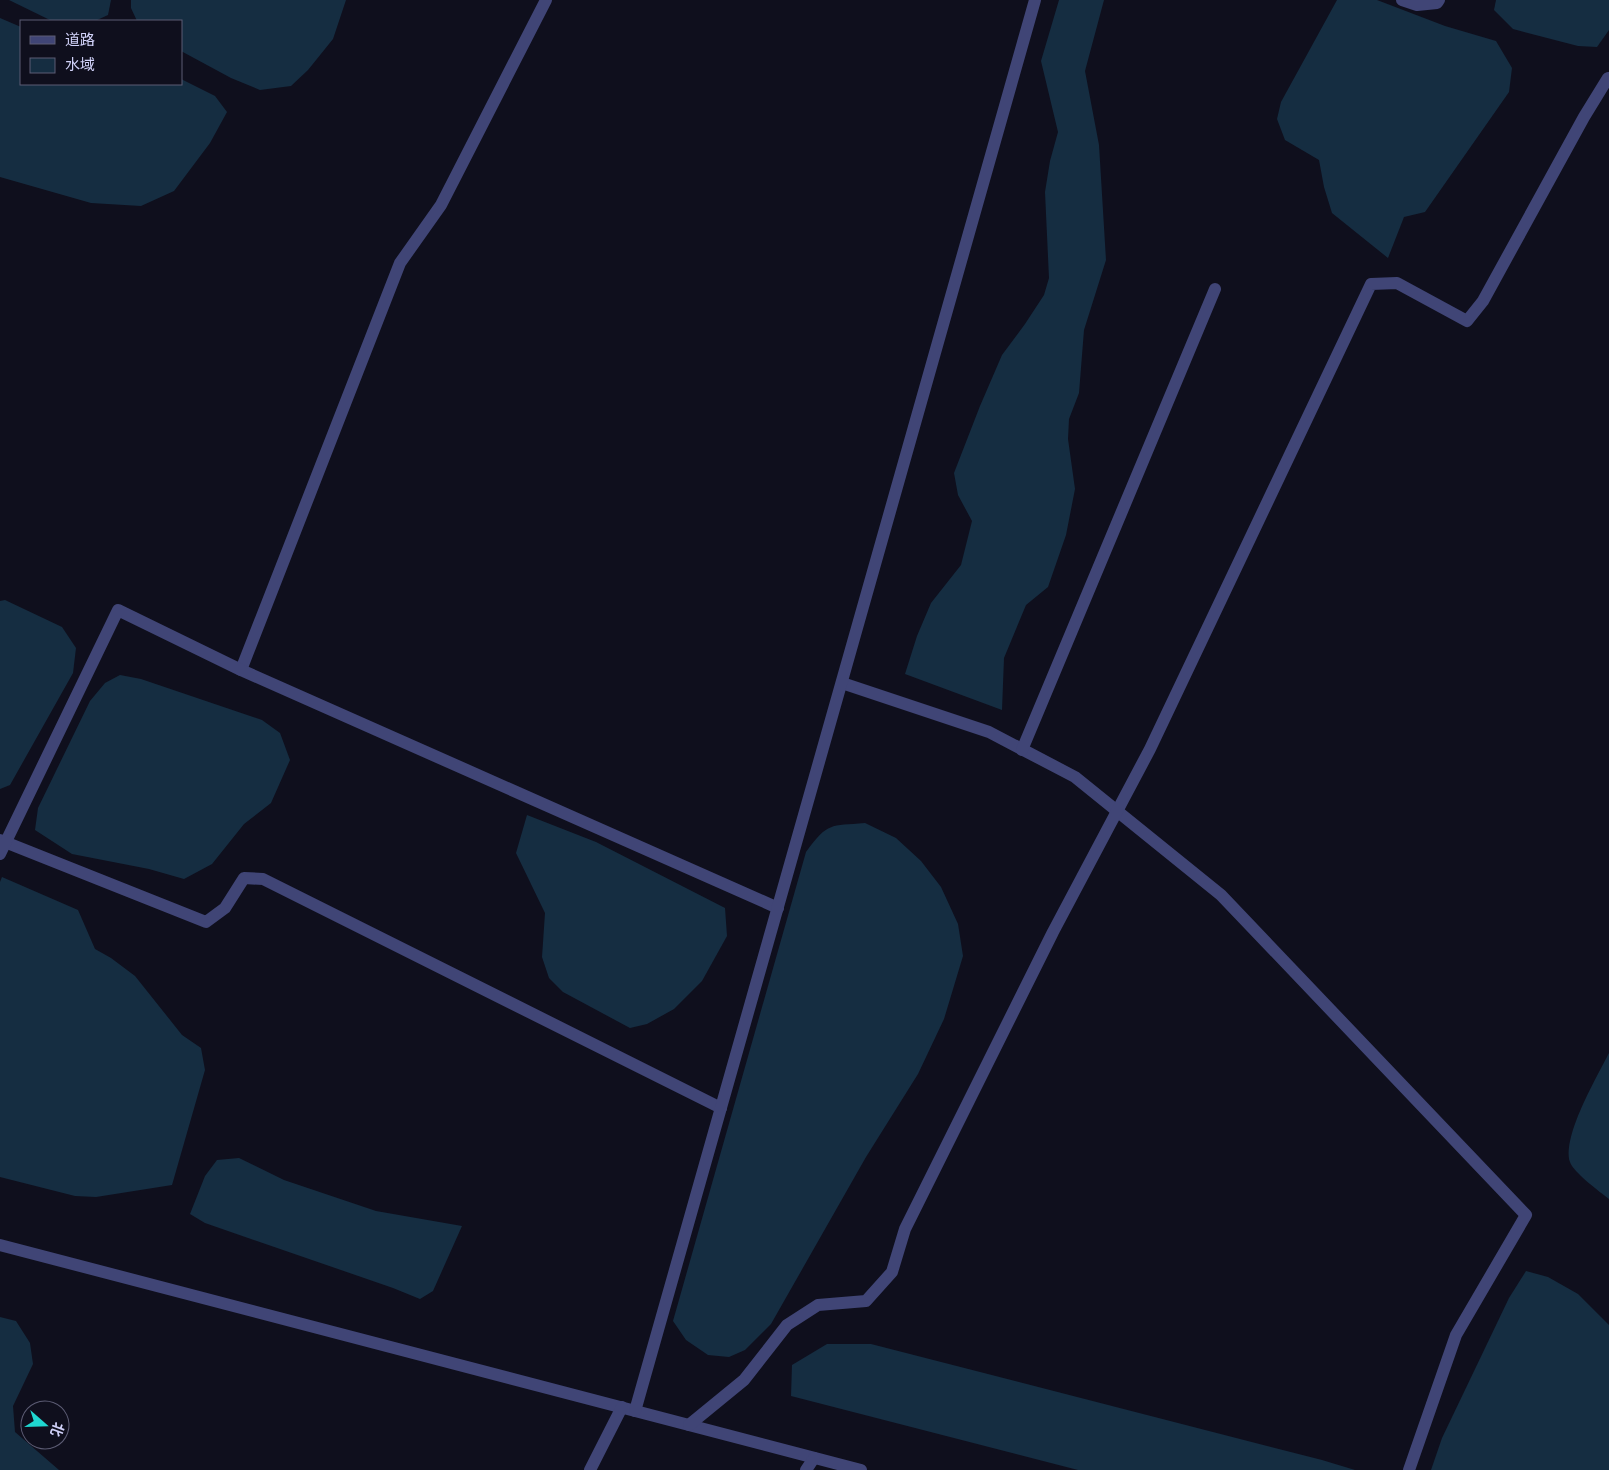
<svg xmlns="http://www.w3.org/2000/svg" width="1609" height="1470" font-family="'Nunito Sans','Noto Sans SC',sans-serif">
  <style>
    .water { fill: #152d41 }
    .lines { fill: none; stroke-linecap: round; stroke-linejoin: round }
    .minor { stroke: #404576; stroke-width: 12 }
  </style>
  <rect width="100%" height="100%" fill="#0f0f1d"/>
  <g class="water">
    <path d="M 9,0 L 111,0 L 108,15 L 95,21 L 52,21 Z"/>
    <path d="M 131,0 L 346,0 L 333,39 L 308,70 L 291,86 L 260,90 L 231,78 L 181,51 L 181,21 L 137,21 L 131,8 Z"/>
    <path d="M 1059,0 L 1104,0 L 1085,71 L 1099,145 L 1106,260 L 1084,330 L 1079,393 L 1069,419 L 1068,439 L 1075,489 L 1066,535 L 1048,587 L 1026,605 L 1004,658 L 1002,710 L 905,674 L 917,636 L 931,603 L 961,565 L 972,521 L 958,495 L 954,473 L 980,406 L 1002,355 L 1025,324 L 1044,295 L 1049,278 L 1045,192 L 1050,161 L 1058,132 L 1041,61 Z"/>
    <path d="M 1337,0 L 1377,0 L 1445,26 L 1496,41 L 1512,68 L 1509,92 L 1425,212 L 1404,217 L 1388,258 L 1332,213 L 1324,187 L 1319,160 L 1285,140 L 1277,119 L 1281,102 Z"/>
    <path d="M 1496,0 L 1609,0 L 1609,30 L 1597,47 L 1578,46 L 1513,29 L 1494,10 Z"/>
    <path d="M 0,18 L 21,27 L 21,84 L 181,84 L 181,79 L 215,96 L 227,112 L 210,143 L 174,191 L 141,206 L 91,203 L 0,177 Z"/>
    <path d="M 5,600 L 62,627 L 76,648 L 73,673 L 10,785 L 0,789 L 0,601 Z"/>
    <path d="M 120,675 L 141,679 L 262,720 L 280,733 L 290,760 L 271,803 L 244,824 L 212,864 L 184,879 L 149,869 L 72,854 L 35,830 L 38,808 L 90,701 L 105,683 Z"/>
    <path d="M 527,815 L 596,842 L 725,908 L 727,936 L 702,981 L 674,1009 L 647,1024 L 630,1028 L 563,992 L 549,978 L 542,957 L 545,913 L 516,853 Z"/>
    <path d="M 865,823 L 896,838 L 921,861 L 941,887 L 958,924 L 963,956 L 944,1019 L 918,1074 L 866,1157 L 771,1324 L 745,1350 L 729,1357 L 708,1355 L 686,1340 L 673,1321 L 806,852 C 828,822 830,826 865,823 Z"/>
    <path d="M 2,877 L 78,910 L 95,949 L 111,958 L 135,976 L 182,1035 L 201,1048 L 205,1070 L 172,1185 L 96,1197 L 75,1196 L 0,1177 L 0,882 Z"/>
    <path d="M 1609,1053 L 1609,1199 C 1600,1192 1573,1172 1570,1162 C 1562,1136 1597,1077 1609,1053 Z"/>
    <path d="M 239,1158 L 284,1180 L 376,1211 L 462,1226 L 433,1291 L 420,1299 L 393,1288 L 205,1223 L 190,1214 L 205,1176 L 217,1160 Z"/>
    <path d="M 1526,1271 L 1548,1277 L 1578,1294 L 1609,1325 L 1609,1470 L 1431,1470 L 1442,1438 L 1509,1298 Z"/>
    <path d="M 0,1317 L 16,1321 L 30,1343 L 33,1364 L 13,1406 L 15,1432 L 59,1470 L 0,1470 Z"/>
    <path d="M 827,1344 L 871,1344 L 1322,1460 L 1355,1470 L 1078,1470 L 791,1396 L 792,1365 Z"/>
  </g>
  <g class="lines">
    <g class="minor">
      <path d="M 1402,0 L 1417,5 L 1437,3 L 1439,0"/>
      <path d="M 241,670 L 400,263 L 441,205 L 546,0"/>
      <path d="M 842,683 L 989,732 L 1075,777 L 1221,895 L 1526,1215 L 1456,1335 L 1409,1470"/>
      <path d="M 1022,750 L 1215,289"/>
      <path d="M 0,840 L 206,922 L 225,908 L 244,878 L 263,879 L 721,1108"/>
      <path d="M 0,854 L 118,610 L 241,670 L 778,908"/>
      <path d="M 0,1245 L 861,1470"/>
      <path d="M 635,1411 L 1035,0"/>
      <path d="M 689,1425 L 744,1380 L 787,1325 L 818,1305 L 866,1301 L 892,1272 L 905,1229 L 1053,932 L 1150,749 L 1371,284 L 1397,283 L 1467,321 L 1483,301 L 1584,117 L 1608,78"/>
      <path d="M 590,1470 L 622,1407"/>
      <path d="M 806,1470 L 814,1458"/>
    </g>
  </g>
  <rect x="20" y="20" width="162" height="65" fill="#0f0f1d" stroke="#5d5d75"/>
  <rect x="30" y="36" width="25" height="8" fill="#404576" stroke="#5d5d75"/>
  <text x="65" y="45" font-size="15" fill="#d1d2f9">道路</text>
  <rect x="30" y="58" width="25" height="15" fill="#152d41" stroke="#5d5d75"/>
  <text x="65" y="70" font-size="15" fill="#d1d2f9">水域</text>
  <g transform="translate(45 1425) rotate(110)"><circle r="24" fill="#0f0f1d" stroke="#5d5d75"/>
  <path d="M0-4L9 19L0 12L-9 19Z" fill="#1fd7d0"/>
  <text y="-8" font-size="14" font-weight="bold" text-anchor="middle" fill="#d1d2f9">北</text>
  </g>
</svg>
